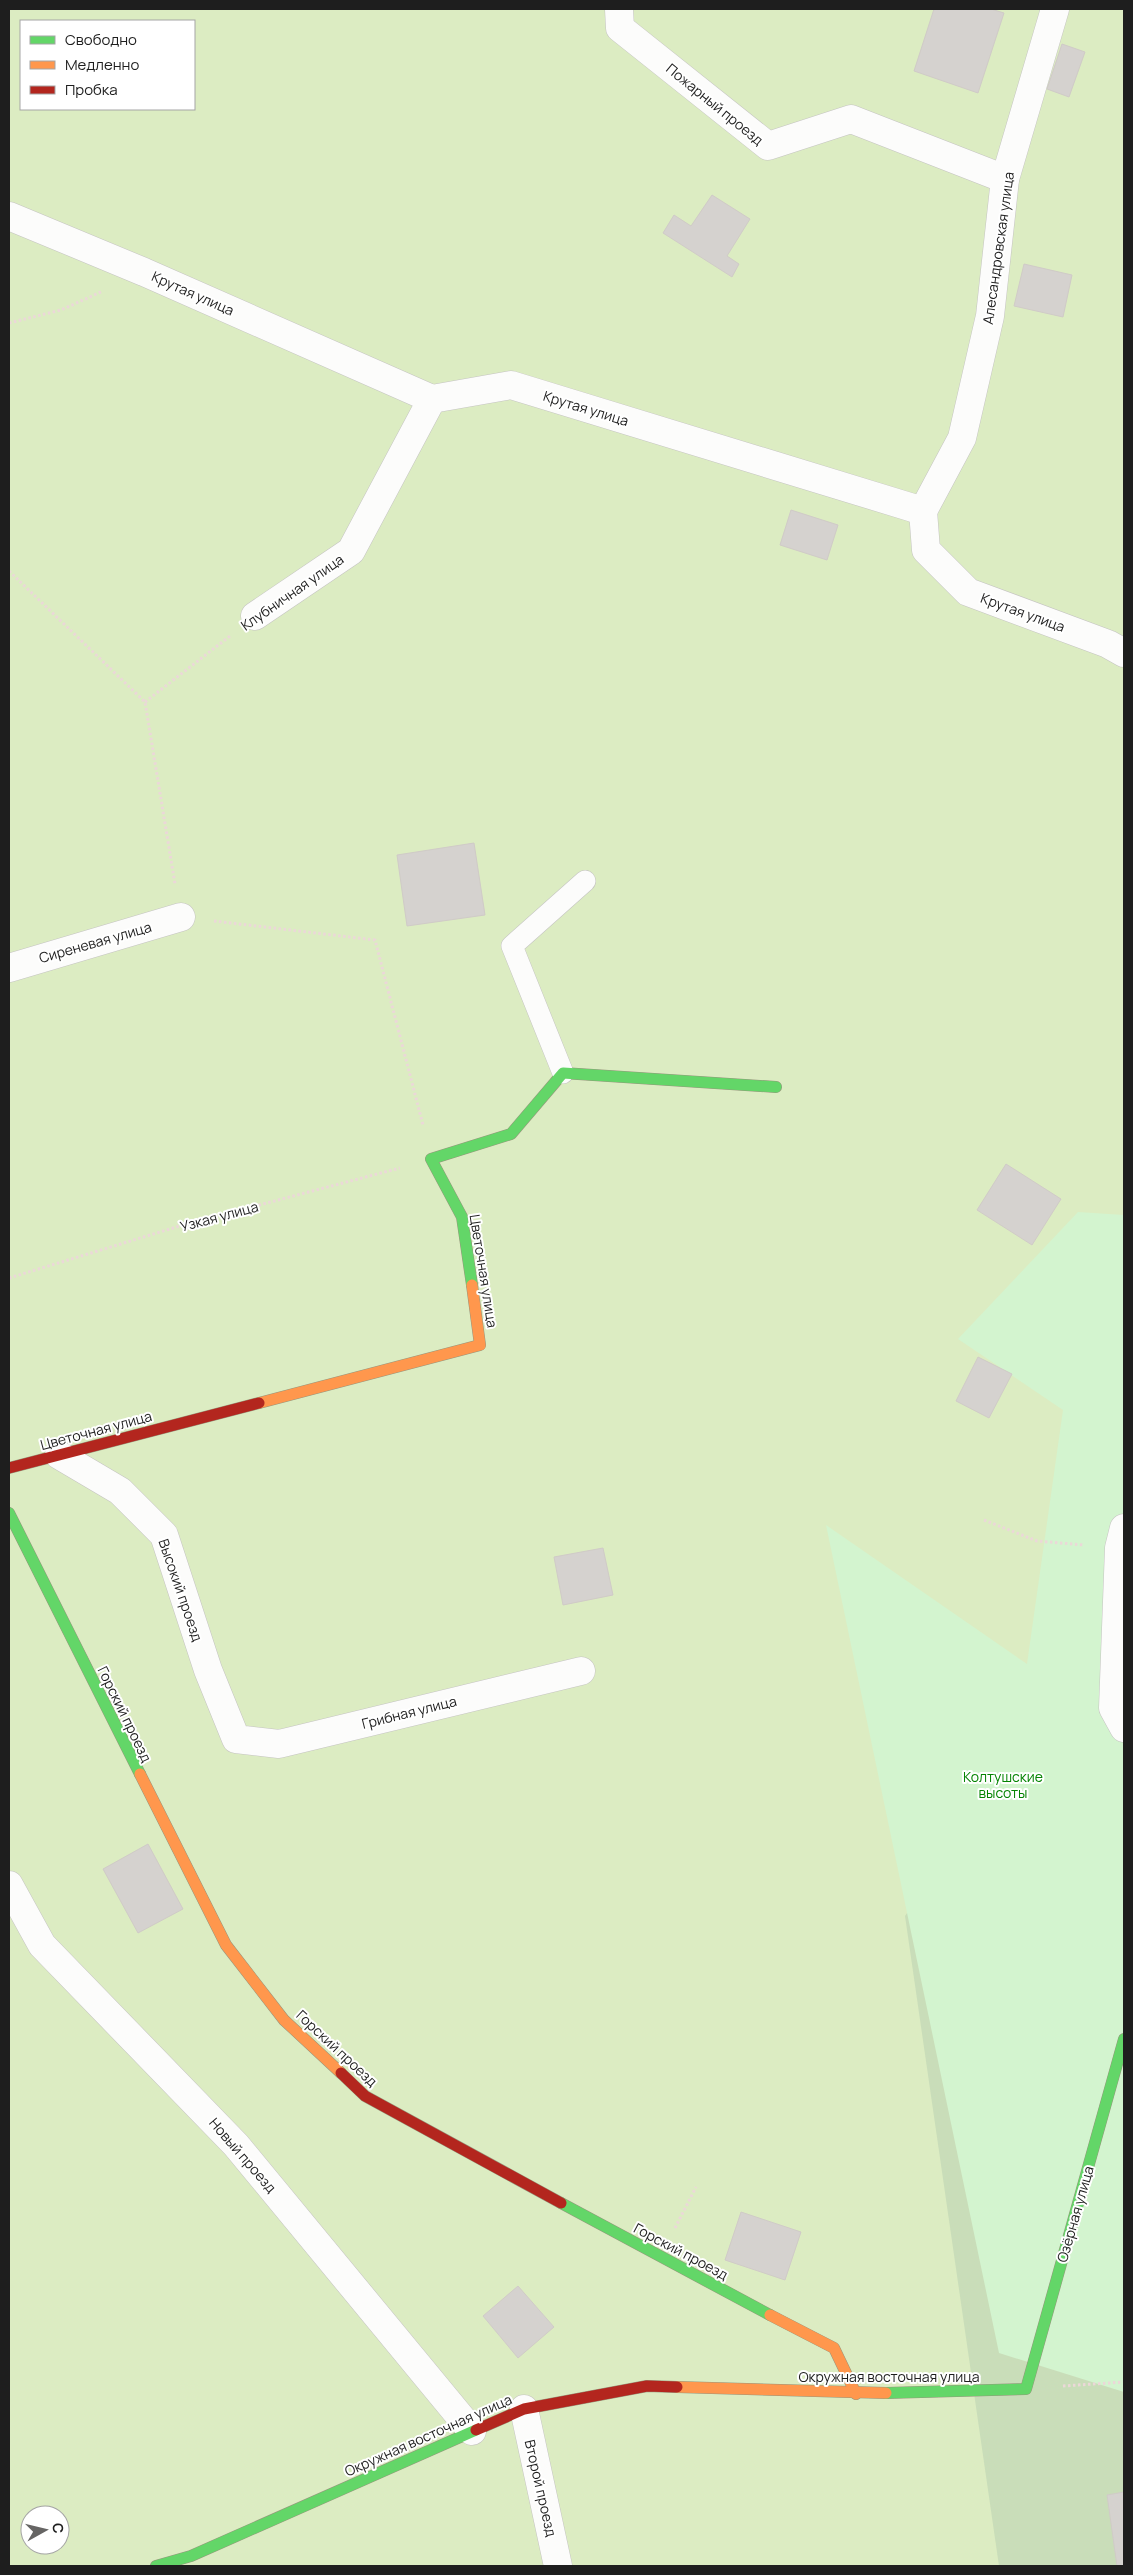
<svg xmlns="http://www.w3.org/2000/svg" width="1133" height="2575" font-family="Manrope,sans-serif">
  <style>
    .grass { fill: #dcecc2; fill-rule: evenodd }
    .forest { fill: #c9ddb9 }
    .park { fill: #d3f4cf }
    .building { fill: #d5d2cf; stroke: #d0cbc7 }
    .lines { fill: none; stroke-linecap: round; stroke-linejoin: round }
    .lane-casing { stroke: #c5c4c2; stroke-width: 22 }
    .street-casing { stroke: #c5c4c2; stroke-width: 29 }
    .fast-casing { stroke: #97967d; stroke-width: 12 }
    .slow-casing { stroke: #97967d; stroke-width: 12 }
    .jam-casing { stroke: #97967d; stroke-width: 12 }
    .path { stroke: #ebd8d8; stroke-width: 3; stroke-dasharray: 2.5 2.5; stroke-linecap: butt }
    .lane { stroke: #fcfcfb; stroke-width: 21 }
    .street { stroke: #fcfcfb; stroke-width: 28 }
    .fast { stroke: #63d668; stroke-width: 11 }
    .slow { stroke: #ff974d; stroke-width: 11 }
    .jam { stroke: #b3261e; stroke-width: 11 }
    .labels { text-anchor: middle; dominant-baseline: central; stroke-width: 4; stroke-linejoin: round; paint-order: stroke }
    .street-label { font-size: 14px; fill: #1e1e1e; stroke: #fff }
    .park-label { font-size: 14px; fill: #058403; stroke: #fff }
  </style>
  <rect width="100%" height="100%" fill="#edeae6"/>
  <path class="grass" d="M 9,9 L 1124,9 L 1124,1660 L 1000,2566 L 9,2566 ZM 21,21 L 194,21 L 194,109 L 21,109 ZM 30,2515 L 60,2515 L 60,2545 L 30,2545 Z"/>
  <path class="forest" d="M 1124,1598 L 1124,2566 L 999,2566 L 905,1916 Z"/>
  <path class="park" d="M 1078,1212 L 1124,1215 L 1124,2392 L 999,2353 L 826,1525 L 1027,1664 L 1063,1410 L 958,1339 Z"/>
  <g class="building">
    <path d="M 934,9 L 991,9 L 1004,13 L 978,93 L 914,71 Z"/>
    <path d="M 1062,44 L 1085,52 L 1069,97 L 1047,89 Z"/>
    <path d="M 712,195 L 750,219 L 727,256 L 739,264 L 732,277 L 663,233 L 674,215 L 691,226 Z"/>
    <path d="M 1024,264 L 1072,275 L 1063,317 L 1014,306 Z"/>
    <path d="M 791,510 L 838,525 L 827,560 L 780,545 Z"/>
    <path d="M 474,843 L 485,915 L 407,926 L 397,855 Z"/>
    <path d="M 1006,1164 L 1061,1199 L 1032,1245 L 977,1210 Z"/>
    <path d="M 978,1357 L 1012,1374 L 989,1418 L 956,1401 Z"/>
    <path d="M 603,1548 L 613,1595 L 563,1605 L 554,1557 Z"/>
    <path d="M 148,1844 L 183,1909 L 138,1933 L 103,1869 Z"/>
    <path d="M 741,2212 L 801,2232 L 785,2280 L 725,2260 Z"/>
    <path d="M 518,2286 L 554,2327 L 518,2358 L 483,2316 Z"/>
    <path d="M 1124,2492 L 1124,2566 L 1117,2566 L 1107,2495 Z"/>
  </g>
  <g class="lines">
    <defs>
      <path id="lane" d="M 563,1073 L 512,946 L 585,881"/>
      <g id="street">
        <path d="M 619,9 L 620,28 L 768,146 L 851,119 L 1005,179"/>
        <path d="M 9,216 L 144,272 L 432,399 L 511,385 L 923,511"/>
        <path d="M 923,511 L 962,438 L 990,316 L 1005,179 L 1055,9"/>
        <path d="M 923,511 L 926,550 L 968,592 L 1108,644 L 1124,653"/>
        <path d="M 255,616 L 351,551 L 432,399"/>
        <path d="M 9,968 L 181,917"/>
        <path d="M 59,1455 L 120,1491 L 164,1535 L 208,1670 L 236,1739 L 279,1744 L 581,1671"/>
        <path d="M 1124,1528 L 1119,1548 L 1113,1708 L 1124,1728"/>
        <path d="M 9,1885 L 42,1945 L 236,2145 L 472,2431"/>
        <path d="M 524,2409 L 558,2566"/>
      </g>
      <g id="fast">
        <path d="M 472,1285 L 462,1217 L 431,1159 L 511,1134 L 563,1073 L 776,1087"/>
        <path d="M 9,1513 L 140,1774"/>
        <path d="M 561,2203 L 770,2315"/>
        <path d="M 886,2393 L 1026,2389 L 1124,2039"/>
        <path d="M 156,2566 L 191,2556 L 476,2430"/>
      </g>
      <g id="slow">
        <path d="M 259,1403 L 480,1345 L 472,1285"/>
        <path d="M 140,1774 L 226,1945 L 284,2020 L 341,2073"/>
        <path d="M 770,2315 L 834,2348 L 856,2394"/>
        <path d="M 677,2387 L 886,2393"/>
      </g>
      <g id="jam">
        <path d="M 9,1468 L 259,1403"/>
        <path d="M 341,2073 L 365,2096 L 561,2203"/>
        <path d="M 476,2430 L 524,2409 L 647,2386 L 677,2387"/>
      </g>
    </defs>
    <use href="#lane" class="lane-casing"/>
    <use href="#street" class="street-casing"/>
    <use href="#fast" class="fast-casing"/>
    <use href="#slow" class="slow-casing"/>
    <use href="#jam" class="jam-casing"/>
    <g class="path">
      <path d="M 9,323 L 61,310 L 103,291"/>
      <path d="M 9,571 L 145,702 L 175,884"/>
      <path d="M 145,702 L 230,636"/>
      <path d="M 214,921 L 375,940 L 423,1125"/>
      <path d="M 9,1278 L 183,1225 L 400,1168"/>
      <path d="M 984,1520 L 1037,1541 L 1084,1545"/>
      <path d="M 675,2228 L 696,2187"/>
      <path d="M 1063,2386 L 1124,2382"/>
    </g>
    <use href="#lane" class="lane"/>
    <use href="#street" class="street"/>
    <use href="#fast" class="fast"/>
    <use href="#slow" class="slow"/>
    <use href="#jam" class="jam"/>
  </g>
  <g class="labels">
    <g class="street-label">
      <text transform="translate(715 104) rotate(39)">Пожарный проезд</text>
      <text transform="translate(998 248) rotate(-82)">Алесандровская улица</text>
      <text transform="translate(193 293) rotate(24)">Крутая улица</text>
      <text transform="translate(586 408) rotate(17)">Крутая улица</text>
      <text transform="translate(292 592) rotate(-35)">Клубничная улица</text>
      <text transform="translate(1023 612) rotate(20)">Крутая улица</text>
      <text transform="translate(95 942) rotate(-16)">Сиреневая улица</text>
      <text transform="translate(219 1216) rotate(-15)">Узкая улица</text>
      <text transform="translate(484 1271) rotate(81)">Цветочная улица</text>
      <text transform="translate(96 1430) rotate(-15)">Цветочная улица</text>
      <text transform="translate(181 1590) rotate(71)">Высокий проезд</text>
      <text transform="translate(409 1712) rotate(-14)">Грибная улица</text>
      <text transform="translate(125 1714) rotate(64)">Горский проезд</text>
      <text transform="translate(337 2048) rotate(43)">Горский проезд</text>
      <text transform="translate(243 2155) rotate(49)">Новый проезд</text>
      <text transform="translate(1075 2214) rotate(-74)">Озёрная улица</text>
      <text transform="translate(681 2251) rotate(28)">Горский проезд</text>
      <text x="889" y="2376">Окружная восточная улица</text>
      <text transform="translate(428 2435) rotate(-24)">Окружная восточная улица</text>
      <text transform="translate(541 2488) rotate(77)">Второй проезд</text>
    </g>
    <g class="park-label">
      <text x="1003" y="1776">Колтушские<tspan x="1003" dy="16">высоты</tspan></text>
    </g>
  </g>
  <rect width="1133" height="2575" fill="none" stroke="#1e1e1e" stroke-width="20"/>
  <rect x="20" y="20" width="175" height="90" fill="#ffffff" stroke="#a5a5a5"/>
  <rect x="30" y="36" width="25" height="8" fill="#63d668" stroke="#a5a5a5"/>
  <text x="65" y="45" font-size="15" fill="#1e1e1e">Свободно</text>
  <rect x="30" y="61" width="25" height="8" fill="#ff974d" stroke="#a5a5a5"/>
  <text x="65" y="70" font-size="15" fill="#1e1e1e">Медленно</text>
  <rect x="30" y="86" width="25" height="8" fill="#b3261e" stroke="#a5a5a5"/>
  <text x="65" y="95" font-size="15" fill="#1e1e1e">Пробка</text>
  <g transform="translate(45 2530) rotate(82)"><circle r="24" fill="#ffffff" stroke="#a5a5a5"/>
  <path d="M0-4L9 19L0 12L-9 19Z" fill="#666564"/>
  <text y="-8" font-size="14" font-weight="bold" text-anchor="middle" fill="#1e1e1e">С</text>
  </g>
</svg>
